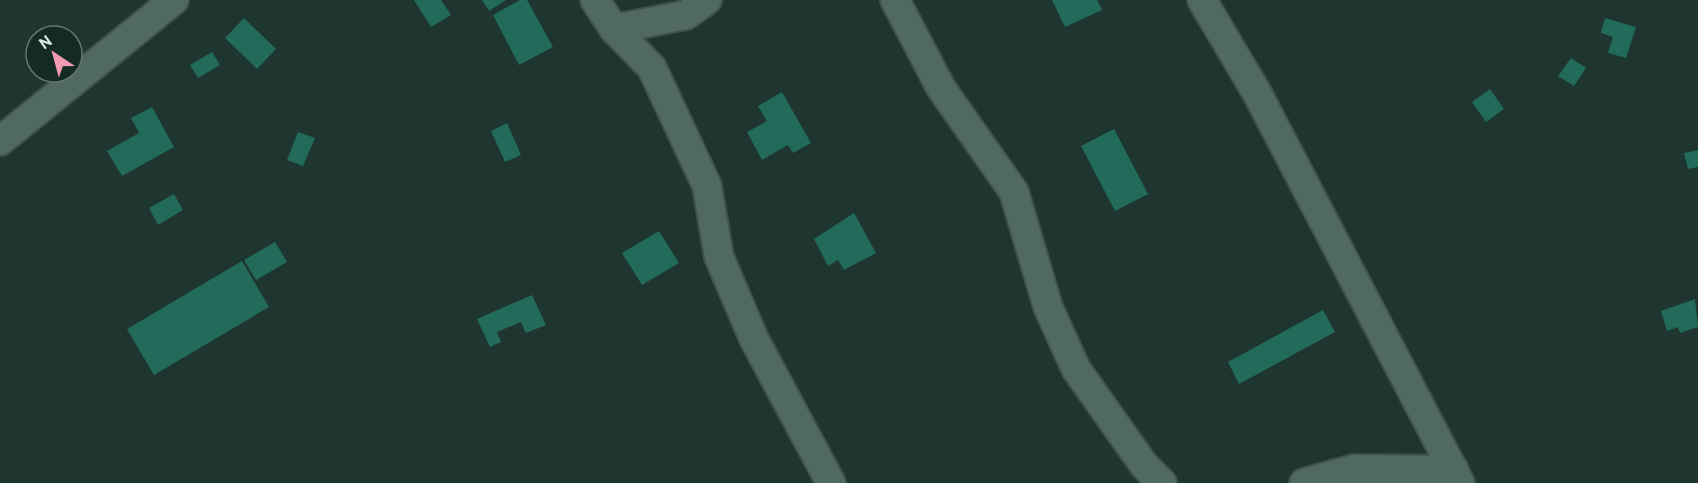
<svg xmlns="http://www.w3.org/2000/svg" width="1698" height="483" font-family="Overpass,sans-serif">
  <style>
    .building { fill: #226a59 }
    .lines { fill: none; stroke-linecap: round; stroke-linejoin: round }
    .minor-casing { stroke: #3e534d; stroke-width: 32 }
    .minor { stroke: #506962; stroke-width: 28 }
  </style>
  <rect width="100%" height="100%" fill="#1e362f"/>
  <g class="building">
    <path d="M 414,0 L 441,0 L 451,15 L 431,27 Z"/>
    <path d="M 482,0 L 506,0 L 489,11 Z"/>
    <path d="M 520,0 L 527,0 L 553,47 L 519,65 L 493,15 Z"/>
    <path d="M 1052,0 L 1097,0 L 1102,10 L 1065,27 Z"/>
    <path d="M 244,18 L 276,49 L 257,69 L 225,38 Z"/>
    <path d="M 1605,18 L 1636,27 L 1626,58 L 1608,53 L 1613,37 L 1601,33 Z"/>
    <path d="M 212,52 L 220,65 L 198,78 L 190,65 Z"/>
    <path d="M 1571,58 L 1586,68 L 1574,86 L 1558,76 Z"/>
    <path d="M 1490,89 L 1504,109 L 1486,122 L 1472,102 Z"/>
    <path d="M 782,92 L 811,143 L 793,153 L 788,145 L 762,160 L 747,132 L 767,121 L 758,106 Z"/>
    <path d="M 152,107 L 174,147 L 122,176 L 107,151 L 139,133 L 131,118 Z"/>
    <path d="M 507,123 L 521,155 L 505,162 L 491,131 Z"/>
    <path d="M 1114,129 L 1148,194 L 1115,211 L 1081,146 Z"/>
    <path d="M 298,132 L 315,138 L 303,166 L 287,160 Z"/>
    <path d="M 1698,150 L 1698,167 L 1688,169 L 1684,153 Z"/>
    <path d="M 174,194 L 183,210 L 158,225 L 149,208 Z"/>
    <path d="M 854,213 L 876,253 L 844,270 L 838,260 L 828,266 L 814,239 Z"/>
    <path d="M 659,231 L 679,263 L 642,285 L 622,253 Z"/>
    <path d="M 275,242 L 287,262 L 256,280 L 244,260 Z"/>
    <path d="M 242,261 L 269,307 L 154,375 L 127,329 Z"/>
    <path d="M 532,295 L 546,325 L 526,333 L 521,322 L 497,332 L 501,342 L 490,347 L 477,319 Z"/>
    <path d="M 1695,299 L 1698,327 L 1680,333 L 1678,327 L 1667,331 L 1661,311 Z"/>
    <path d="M 1323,310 L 1335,332 L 1239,384 L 1228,362 Z"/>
  </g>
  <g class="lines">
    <defs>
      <g id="minor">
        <path d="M 595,0 L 614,29 L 652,68 L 707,186 L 719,257 L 754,339 L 831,483"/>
        <path d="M 895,0 L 941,88 L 1014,192 L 1048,307 L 1076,369 L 1144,465 L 1162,483"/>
        <path d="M 1202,0 L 1257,93 L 1460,483"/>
        <path d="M 614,29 L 686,15 L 707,0"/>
        <path d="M 0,141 L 174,0"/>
        <path d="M 1304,483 L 1354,469 L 1454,470"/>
      </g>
    </defs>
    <use href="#minor" class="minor-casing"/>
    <use href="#minor" class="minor"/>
  </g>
  <g transform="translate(54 54) rotate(324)"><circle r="28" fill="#142b25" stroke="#647872" stroke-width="1.5"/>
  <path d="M0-4.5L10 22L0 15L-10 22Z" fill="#f19ab1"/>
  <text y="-9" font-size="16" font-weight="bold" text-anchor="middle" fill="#ddebe6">N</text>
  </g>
</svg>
